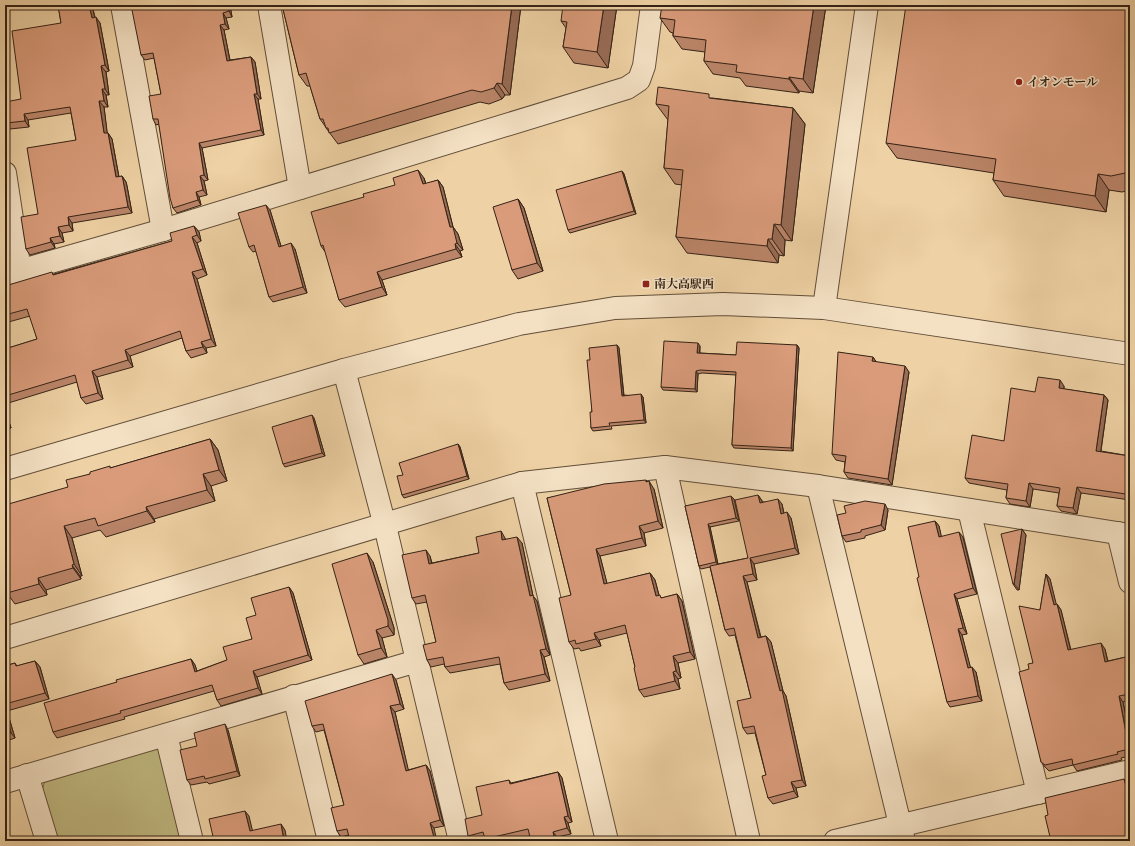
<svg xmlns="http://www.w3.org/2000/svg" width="1135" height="846" font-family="'IM FELL French Canon','Noto Serif JP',serif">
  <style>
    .green { fill: #c0b981; stroke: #7a6e4b }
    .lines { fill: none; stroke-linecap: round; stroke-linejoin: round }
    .minor-casing { stroke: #624e39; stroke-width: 24 }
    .tertiary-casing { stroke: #624e39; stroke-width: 24 }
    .minor { stroke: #f4e1c4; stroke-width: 22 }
    .tertiary { stroke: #f4e1c4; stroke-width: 22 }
    .wall { fill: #bb8569; stroke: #342215 }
    .shaded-wall { fill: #986c55; stroke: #342215 }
    .building { fill: #d99b7a; stroke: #342215 }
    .poi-dot { fill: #8f2418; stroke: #f4e1c4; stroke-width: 1.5 }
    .labels { text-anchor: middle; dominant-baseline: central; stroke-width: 3; stroke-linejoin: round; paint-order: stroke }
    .poi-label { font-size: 12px; font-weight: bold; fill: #342215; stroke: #f4e1c4; text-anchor: start }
  </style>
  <rect width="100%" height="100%" fill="#eed1a4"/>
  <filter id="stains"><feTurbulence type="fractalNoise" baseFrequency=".005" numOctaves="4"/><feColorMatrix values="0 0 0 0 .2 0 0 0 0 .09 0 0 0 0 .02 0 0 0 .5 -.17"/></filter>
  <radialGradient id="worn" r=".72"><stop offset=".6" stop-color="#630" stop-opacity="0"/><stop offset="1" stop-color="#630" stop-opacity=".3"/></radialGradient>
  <path class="green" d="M 156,748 L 162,752 L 184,841 L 57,841 L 42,791 L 45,780 Z"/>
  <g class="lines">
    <defs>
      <g id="minor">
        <path d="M 122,5 L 163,230"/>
        <path d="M 269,5 L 300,188"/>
        <path d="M 5,173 L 20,271"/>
        <path d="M 5,275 L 163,230 L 627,88 L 639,80 L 644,66 L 652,5"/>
        <path d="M 344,370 L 385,526 L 460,841"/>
        <path d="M 665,467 L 749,841"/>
        <path d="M 522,483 L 607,841"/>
        <path d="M 818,486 L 904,841"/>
        <path d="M 969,510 L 1038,793"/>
        <path d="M 1118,533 L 1130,582"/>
        <path d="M 5,638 L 522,483 L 665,467 L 818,486 L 1130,535"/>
        <path d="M 294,696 L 329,841"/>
        <path d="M 166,735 L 192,841"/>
        <path d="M 27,775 L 47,841"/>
        <path d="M 5,782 L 417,661"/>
        <path d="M 835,841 L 1130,771"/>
      </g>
      <g id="tertiary">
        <path d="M 824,308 L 867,5"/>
        <path d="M 5,469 L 344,370 L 519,324 L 615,308 L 723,304 L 824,308 L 1130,354"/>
      </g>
    </defs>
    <use href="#minor" class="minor-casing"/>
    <use href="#tertiary" class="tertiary-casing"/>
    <use href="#minor" class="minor"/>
    <use href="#tertiary" class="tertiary"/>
  </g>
  <g class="wall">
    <path d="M 58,5 L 92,5 L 95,17 L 100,23 L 109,71 L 106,72 L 109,95 L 106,95 L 108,107 L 104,107 L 107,133 L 108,133 L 112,139 L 119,177 L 122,176 L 126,182 L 127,186 L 132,213 L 72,223 L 73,231 L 62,233 L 64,242 L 54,244 L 55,248 L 30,255 L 26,249 L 38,214 L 76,140 L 71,113 L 28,120 L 29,127 L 10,129 L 6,123 L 21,99 L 61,23 Z"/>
    <path d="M 230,5 L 232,17 L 226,18 L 229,29 L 224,30 L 230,60 L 251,57 L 255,62 L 261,99 L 258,99 L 264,135 L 202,148 L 208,180 L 204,181 L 207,195 L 199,197 L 201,205 L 177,213 L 173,208 L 159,124 L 156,125 L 153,119 L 161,94 L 154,58 L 145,60 L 141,55 Z"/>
    <path d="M 282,5 L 521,5 L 510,95 L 505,95 L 502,99 L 489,104 L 480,102 L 338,144 L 326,128 L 325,126 L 320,119 L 310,86 L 307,86 L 299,75 Z"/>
    <path d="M 617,5 L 608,68 L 574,63 L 563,47 L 566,28 L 561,21 Z"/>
    <path d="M 826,5 L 813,93 L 799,91 L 799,93 L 746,86 L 740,78 L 713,74 L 704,61 L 705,52 L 682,49 L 673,36 L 673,33 L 670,32 L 660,18 Z"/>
    <path d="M 1130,5 L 1130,190 L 1122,192 L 1109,190 L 1106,212 L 1004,196 L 993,180 L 994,173 L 897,158 L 886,143 Z"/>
    <path d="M 712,98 L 793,108 L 805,124 L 792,241 L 785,240 L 784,256 L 779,255 L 778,263 L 687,253 L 676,237 L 682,185 L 675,184 L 664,168 L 668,120 L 656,104 Z"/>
    <path d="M 622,171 L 624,174 L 636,214 L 570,233 L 568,230 Z"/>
    <path d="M 424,178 L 426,184 L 438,180 L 443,187 L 453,227 L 458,234 L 463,250 L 460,251 L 462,257 L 382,280 L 387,295 L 345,307 L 339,300 L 326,253 L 321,246 L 364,197 Z"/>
    <path d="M 518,199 L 524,208 L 543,271 L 518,279 L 512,270 Z"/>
    <path d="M 270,210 L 281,246 L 295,249 L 307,293 L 273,302 L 269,297 L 256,251 L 253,252 L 249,247 Z"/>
    <path d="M 194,226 L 199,232 L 201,241 L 197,243 L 207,275 L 197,279 L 216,346 L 206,348 L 207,353 L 191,358 L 186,351 L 182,338 L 130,356 L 133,367 L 97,377 L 103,399 L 86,404 L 81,398 L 77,382 L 5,404 L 5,349 L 37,339 L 30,316 L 5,323 L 5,286 L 54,274 L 172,241 Z"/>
    <path d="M 617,345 L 619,348 L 624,395 L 643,397 L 646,423 L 611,426 L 612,429 L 593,431 L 591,428 L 592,412 L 590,360 Z"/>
    <path d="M 797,345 L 799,348 L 793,451 L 734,448 L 732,445 L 736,375 L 702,373 L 698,374 L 697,392 L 663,390 L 661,387 L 700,346 L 700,353 L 736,355 Z"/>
    <path d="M 873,357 L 876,362 L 909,372 L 892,485 L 848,478 L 844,472 L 845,462 L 836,460 L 832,454 Z"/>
    <path d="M 1064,386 L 1064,389 L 1104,395 L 1108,400 L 1101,451 L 1130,456 L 1130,500 L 1081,493 L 1077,514 L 1061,511 L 1057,506 L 1059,493 L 1033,489 L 1030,507 L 1010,504 L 1006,498 L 1007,490 L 969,483 L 965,478 L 1004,441 L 1035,392 Z"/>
    <path d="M 5,409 L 11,428 L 5,430 Z"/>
    <path d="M 314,418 L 325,456 L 285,467 L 283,464 Z"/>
    <path d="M 210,439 L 218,450 L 227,481 L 211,486 L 215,501 L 154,519 L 155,522 L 106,537 L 100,530 L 72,538 L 82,576 L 80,576 L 81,579 L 46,590 L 47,595 L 15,604 L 7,593 L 68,487 L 90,474 Z"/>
    <path d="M 458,444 L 460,447 L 469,479 L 404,498 L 402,495 L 403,475 Z"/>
    <path d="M 647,482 L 654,489 L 663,528 L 644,533 L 646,546 L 600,556 L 607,584 L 650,573 L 655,580 L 659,595 L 662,598 L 677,594 L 682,601 L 695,659 L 678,663 L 681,678 L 678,679 L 680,689 L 644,697 L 639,690 L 635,667 L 627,633 L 599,640 L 601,646 L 581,651 L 579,648 L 574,649 L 569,642 L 571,595 L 547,498 Z"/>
    <path d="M 758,495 L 763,502 L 782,504 L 784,513 L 791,518 L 799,554 L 754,564 L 757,580 L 747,582 L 761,637 L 766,636 L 771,642 L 783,691 L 786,696 L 806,786 L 796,788 L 798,797 L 773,804 L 768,798 L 766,775 L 755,733 L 747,734 L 743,728 L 751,698 L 735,635 L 729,636 L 725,630 L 710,567 L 701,569 L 699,566 L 685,506 L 734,499 L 739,521 L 710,527 L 718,564 L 748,558 Z"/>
    <path d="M 888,510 L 885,530 L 865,536 L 865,538 L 846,542 L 842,536 Z"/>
    <path d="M 935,521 L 939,526 L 941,537 L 963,537 L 977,594 L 957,599 L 967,634 L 962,635 L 970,667 L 976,672 L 982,701 L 950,707 L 947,702 L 919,577 Z"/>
    <path d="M 1022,529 L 1026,535 L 1019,590 L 1017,590 L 1013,584 Z"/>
    <path d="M 505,538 L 506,540 L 522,543 L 533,596 L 537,601 L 550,655 L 544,657 L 550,681 L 509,690 L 504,683 L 500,664 L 450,673 L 445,667 L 444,664 L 431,667 L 427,660 L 436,642 L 427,602 L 416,604 L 412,598 L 430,556 L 432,563 L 479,553 Z"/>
    <path d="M 373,562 L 394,628 L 394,635 L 382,638 L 387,657 L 364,664 L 358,655 Z"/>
    <path d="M 1046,574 L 1050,579 L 1056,605 L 1057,604 L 1061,610 L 1071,650 L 1105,649 L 1108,661 L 1130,656 L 1130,700 L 1123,702 L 1130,737 L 1130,756 L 1121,758 L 1122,760 L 1077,771 L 1073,765 L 1049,771 L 1045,767 L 1041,762 L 1029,669 L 1033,663 L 1040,610 Z"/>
    <path d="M 289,587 L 293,593 L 312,660 L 257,677 L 262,694 L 221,706 L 217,700 L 214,691 L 124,717 L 125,719 L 57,738 L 53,732 L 117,682 L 191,659 L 195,665 L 197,671 L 227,660 L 252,639 L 256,615 Z"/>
    <path d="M 35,661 L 40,667 L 49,699 L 7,711 L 15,738 L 6,741 L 9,750 L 5,751 L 5,666 L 15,663 L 17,666 Z"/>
    <path d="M 396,680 L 404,709 L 395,712 L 408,770 L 426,765 L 430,771 L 444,826 L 434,828 L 349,835 L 341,837 L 337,831 L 344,805 L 324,730 L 316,732 L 312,726 Z"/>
    <path d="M 228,730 L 240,776 L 209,784 L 207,782 L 191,785 L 187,780 L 197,746 Z"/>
    <path d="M 558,772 L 562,778 L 572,822 L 568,823 L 571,834 L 557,837 L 558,841 L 531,841 L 530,836 L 506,841 L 486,841 L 484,839 L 474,841 L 472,841 L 468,836 L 482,815 L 509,780 L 511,783 Z"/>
  </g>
  <g class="shaded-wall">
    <path d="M 89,5 L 92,5 L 96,24 L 92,18 Z"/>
    <path d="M 227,5 L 230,5 L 232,17 L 229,11 Z"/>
    <path d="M 512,5 L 521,5 L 510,95 L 502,84 Z"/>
    <path d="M 604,5 L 617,5 L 608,68 L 597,52 Z"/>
    <path d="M 814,5 L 826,5 L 813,93 L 803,79 Z"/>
    <path d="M 223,13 L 226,18 L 229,29 L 225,24 Z"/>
    <path d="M 96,17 L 100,23 L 109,71 L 105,65 Z"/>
    <path d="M 220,25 L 224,30 L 231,66 L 227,61 Z"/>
    <path d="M 251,57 L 255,62 L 261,99 L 257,94 Z"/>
    <path d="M 101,66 L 106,72 L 109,95 L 105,89 Z"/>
    <path d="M 789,77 L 799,91 L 799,93 L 789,79 Z"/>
    <path d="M 497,83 L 505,95 L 502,99 L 494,88 Z"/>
    <path d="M 102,89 L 106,95 L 108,107 L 104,101 Z"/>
    <path d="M 254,94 L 258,99 L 264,135 L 261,130 Z"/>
    <path d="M 99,101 L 104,107 L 108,139 L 104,133 Z"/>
    <path d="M 793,108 L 805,124 L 792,241 L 781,225 Z"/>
    <path d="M 24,114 L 28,120 L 29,127 L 25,121 Z"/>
    <path d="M 108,133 L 112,139 L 120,183 L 116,177 Z"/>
    <path d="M 199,143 L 202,148 L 208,180 L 204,175 Z"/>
    <path d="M 418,170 L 424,178 L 428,192 L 423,184 Z"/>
    <path d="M 622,171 L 624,174 L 636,214 L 634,211 Z"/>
    <path d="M 1098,174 L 1109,190 L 1106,212 L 1095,196 Z"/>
    <path d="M 122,176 L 126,182 L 127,186 L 132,213 L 128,207 Z"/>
    <path d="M 200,176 L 204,181 L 207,195 L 203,190 Z"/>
    <path d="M 438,180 L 443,187 L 453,227 L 458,234 L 463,250 L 457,243 L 450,227 Z"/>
    <path d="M 196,192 L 199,197 L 201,205 L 198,200 Z"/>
    <path d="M 518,199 L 524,208 L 543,271 L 537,263 Z"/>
    <path d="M 266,205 L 270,210 L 283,253 L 279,247 Z"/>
    <path d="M 68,217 L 72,223 L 73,231 L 69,225 Z"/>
    <path d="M 774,224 L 785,240 L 784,256 L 772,239 Z"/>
    <path d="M 194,226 L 199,232 L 201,241 L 197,235 Z"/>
    <path d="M 58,227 L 62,233 L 64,242 L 60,236 Z"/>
    <path d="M 192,237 L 197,243 L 207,275 L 203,269 Z"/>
    <path d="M 50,238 L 54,244 L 55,248 L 51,242 Z"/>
    <path d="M 768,239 L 779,255 L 778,263 L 767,246 Z"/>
    <path d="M 291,243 L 295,249 L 307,293 L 303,287 Z"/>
    <path d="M 455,244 L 460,251 L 462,257 L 456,249 Z"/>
    <path d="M 192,272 L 197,279 L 216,346 L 211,339 Z"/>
    <path d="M 377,272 L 382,280 L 387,295 L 382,287 Z"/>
    <path d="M 201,342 L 206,348 L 207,353 L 203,347 Z"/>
    <path d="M 698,343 L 700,346 L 699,356 L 697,353 Z"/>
    <path d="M 617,345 L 619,348 L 624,399 L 622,396 Z"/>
    <path d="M 797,345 L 799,348 L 793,451 L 791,448 Z"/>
    <path d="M 125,350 L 130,356 L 133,367 L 128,360 Z"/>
    <path d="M 873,357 L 877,363 L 872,361 Z"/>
    <path d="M 905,366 L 909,372 L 892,485 L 888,479 Z"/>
    <path d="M 92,371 L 97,377 L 103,399 L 98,393 Z"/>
    <path d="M 696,371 L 698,374 L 697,392 L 695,389 Z"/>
    <path d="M 1060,380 L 1064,386 L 1063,394 L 1059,388 Z"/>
    <path d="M 641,394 L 643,397 L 646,423 L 644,420 Z"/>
    <path d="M 1104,395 L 1108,400 L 1100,456 L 1096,451 Z"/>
    <path d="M 5,409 L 11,428 L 6,421 L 5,418 Z"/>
    <path d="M 312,415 L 314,418 L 325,456 L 322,453 Z"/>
    <path d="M 210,439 L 218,450 L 227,481 L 219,470 Z"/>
    <path d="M 458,444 L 460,447 L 469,479 L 467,476 Z"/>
    <path d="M 1130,468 L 1130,500 L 1126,494 Z"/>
    <path d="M 203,474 L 211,486 L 215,501 L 207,490 Z"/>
    <path d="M 646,480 L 650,486 L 649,481 L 654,489 L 663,528 L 658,521 Z"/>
    <path d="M 1029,483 L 1033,489 L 1030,507 L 1026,501 Z"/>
    <path d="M 1077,487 L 1081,493 L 1077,514 L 1073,508 Z"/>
    <path d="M 758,495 L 762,501 L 764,509 L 760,503 Z"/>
    <path d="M 731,496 L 734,499 L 739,521 L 736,518 Z"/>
    <path d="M 778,499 L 782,504 L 785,520 L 781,514 Z"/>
    <path d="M 885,504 L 888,510 L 885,530 L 881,525 Z"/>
    <path d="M 146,507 L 154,519 L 155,522 L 147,511 Z"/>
    <path d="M 787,512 L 791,518 L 799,554 L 795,548 Z"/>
    <path d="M 935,521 L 939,526 L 943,543 L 939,537 Z"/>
    <path d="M 708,524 L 710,527 L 718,565 L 716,562 Z"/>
    <path d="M 64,526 L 72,538 L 82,576 L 74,564 Z"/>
    <path d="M 639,526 L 644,533 L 646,546 L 642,538 Z"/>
    <path d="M 1022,529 L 1026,535 L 1019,590 L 1014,584 Z"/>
    <path d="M 501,531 L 505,538 L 507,547 L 502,540 Z"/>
    <path d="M 959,532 L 963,537 L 977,594 L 973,588 Z"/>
    <path d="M 517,537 L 522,543 L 533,596 L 537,601 L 550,655 L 546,649 L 530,596 Z"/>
    <path d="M 596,549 L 600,556 L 609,591 L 604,584 Z"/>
    <path d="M 426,550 L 430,556 L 433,570 L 429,564 Z"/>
    <path d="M 367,553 L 373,562 L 394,628 L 394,635 L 388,626 Z"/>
    <path d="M 750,558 L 754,564 L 757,580 L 753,574 Z"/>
    <path d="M 72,565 L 80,576 L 81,579 L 73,568 Z"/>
    <path d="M 650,573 L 655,580 L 661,603 L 656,596 Z"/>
    <path d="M 1046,574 L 1050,579 L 1058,611 L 1054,605 Z"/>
    <path d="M 743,576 L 747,582 L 762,644 L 758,638 Z"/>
    <path d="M 38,578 L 46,590 L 47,595 L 39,584 Z"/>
    <path d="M 289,587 L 293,593 L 312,660 L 308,655 Z"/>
    <path d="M 677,594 L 682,601 L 695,659 L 690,652 Z"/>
    <path d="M 954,594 L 957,599 L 967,634 L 963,628 Z"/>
    <path d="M 1057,604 L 1061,610 L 1072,656 L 1068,650 Z"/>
    <path d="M 958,629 L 962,635 L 972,673 L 968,668 Z"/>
    <path d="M 376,630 L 382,638 L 387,657 L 381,648 Z"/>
    <path d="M 594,633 L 599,640 L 601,646 L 596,639 Z"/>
    <path d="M 766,636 L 771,642 L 783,691 L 786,696 L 806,786 L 802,780 Z"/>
    <path d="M 1101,643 L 1105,649 L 1109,668 L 1105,662 Z"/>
    <path d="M 540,650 L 544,657 L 550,681 L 545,674 Z"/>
    <path d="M 673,656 L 678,663 L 681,678 L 676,671 Z"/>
    <path d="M 191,659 L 195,665 L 199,677 L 195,672 Z"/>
    <path d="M 35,661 L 40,667 L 49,699 L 45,693 Z"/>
    <path d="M 972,667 L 976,672 L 982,701 L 978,696 Z"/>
    <path d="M 253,671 L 257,677 L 262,694 L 258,688 Z"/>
    <path d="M 673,672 L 678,679 L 680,689 L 675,681 Z"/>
    <path d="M 392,674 L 396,680 L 404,709 L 400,704 Z"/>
    <path d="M 1119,696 L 1123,702 L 1130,737 L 1130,750 Z"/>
    <path d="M 390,706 L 395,712 L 410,777 L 406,771 Z"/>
    <path d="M 5,708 L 7,711 L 15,738 L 11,733 L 5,712 Z"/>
    <path d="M 225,724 L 228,730 L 240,776 L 237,771 Z"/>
    <path d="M 5,739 L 6,741 L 9,750 L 5,744 Z"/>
    <path d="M 426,765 L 430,771 L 444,826 L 440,820 Z"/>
    <path d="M 558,772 L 562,778 L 572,822 L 568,816 Z"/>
    <path d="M 1124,779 L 1128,784 L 1130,793 L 1128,793 Z"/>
    <path d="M 791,782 L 796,788 L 798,797 L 794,791 Z"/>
    <path d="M 245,811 L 249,816 L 254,837 L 250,831 Z"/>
    <path d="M 564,817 L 568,823 L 571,834 L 567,828 Z"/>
    <path d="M 430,823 L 434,828 L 437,841 L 435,841 Z"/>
    <path d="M 281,824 L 285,830 L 287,841 L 284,841 Z"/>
    <path d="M 553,832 L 557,837 L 558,841 L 555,841 Z"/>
  </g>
  <g class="building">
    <path d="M 58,5 L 89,5 L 92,18 L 96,17 L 105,65 L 101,66 L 105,89 L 102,89 L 104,101 L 99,101 L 104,133 L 108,133 L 116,177 L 122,176 L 123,180 L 128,207 L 68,217 L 69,225 L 58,227 L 60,236 L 50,238 L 51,242 L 26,249 L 21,217 L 38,214 L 27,148 L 76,140 L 70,107 L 24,114 L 25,121 L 6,123 L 5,102 L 21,99 L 12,31 L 61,23 Z"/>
    <path d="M 131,5 L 227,5 L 229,11 L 223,13 L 225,24 L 220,25 L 227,61 L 251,57 L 257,94 L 254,94 L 261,130 L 199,143 L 204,175 L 200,176 L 203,190 L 196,192 L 198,200 L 173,208 L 170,198 L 158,119 L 153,119 L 149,96 L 161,94 L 153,53 L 141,55 Z"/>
    <path d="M 282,5 L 512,5 L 502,84 L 497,83 L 494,88 L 481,92 L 472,90 L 329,133 L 328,128 L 326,128 L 323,119 L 320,119 L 306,73 L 299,75 Z"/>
    <path d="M 563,5 L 604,5 L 597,52 L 563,47 L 567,22 L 561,21 Z"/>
    <path d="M 662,5 L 814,5 L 803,79 L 789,77 L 789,79 L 736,72 L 737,65 L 704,61 L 706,40 L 673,36 L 675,20 L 660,18 Z"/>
    <path d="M 906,5 L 1130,5 L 1130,172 L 1111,176 L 1098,174 L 1095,196 L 993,180 L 996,159 L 886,143 Z"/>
    <path d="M 658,87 L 709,94 L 709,98 L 793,108 L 781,225 L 774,224 L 772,239 L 768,239 L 767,246 L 676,237 L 683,170 L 664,168 L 669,106 L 656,104 Z"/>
    <path d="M 418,170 L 423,184 L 438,180 L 450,227 L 453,227 L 457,243 L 455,244 L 456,249 L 377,272 L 382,287 L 339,300 L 323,245 L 321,246 L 311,212 L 364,197 L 363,194 L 395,185 L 393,178 Z"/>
    <path d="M 622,171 L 634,211 L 568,230 L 556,190 Z"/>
    <path d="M 518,199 L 537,263 L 512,270 L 493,207 Z"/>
    <path d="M 266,205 L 279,247 L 291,243 L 303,287 L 269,297 L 254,245 L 249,247 L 238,213 Z"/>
    <path d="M 194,226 L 197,235 L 192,237 L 203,269 L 192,272 L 211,339 L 201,342 L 203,347 L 186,351 L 180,331 L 125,350 L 128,360 L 92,371 L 98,393 L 81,398 L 75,375 L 5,396 L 5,349 L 37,339 L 27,309 L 5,315 L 5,286 L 52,272 L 53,275 L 172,241 L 170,233 Z"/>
    <path d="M 664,341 L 698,343 L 697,353 L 736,355 L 737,342 L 797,345 L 791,448 L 732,445 L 736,372 L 700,370 L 696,371 L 695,389 L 661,387 Z"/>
    <path d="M 617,345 L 622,396 L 641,394 L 644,420 L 609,423 L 610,426 L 591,428 L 590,412 L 592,412 L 587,360 L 590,360 L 589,348 Z"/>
    <path d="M 838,352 L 873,357 L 872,361 L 905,366 L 888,479 L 844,472 L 846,456 L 832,454 Z"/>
    <path d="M 1038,377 L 1060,380 L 1059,388 L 1104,395 L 1096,451 L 1130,456 L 1130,468 L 1126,494 L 1077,487 L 1073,508 L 1057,506 L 1060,488 L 1029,483 L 1026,501 L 1006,498 L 1008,484 L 965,478 L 972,435 L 1004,441 L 1011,388 L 1035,392 Z"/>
    <path d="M 312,415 L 322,453 L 283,464 L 272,427 Z"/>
    <path d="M 210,439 L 219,470 L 203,474 L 207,490 L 146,507 L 147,511 L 98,526 L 95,518 L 64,526 L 74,564 L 72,565 L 73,568 L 38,578 L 39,584 L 7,593 L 5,586 L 5,505 L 68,487 L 66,480 L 90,474 L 90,472 L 110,466 L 110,468 Z"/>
    <path d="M 458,444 L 467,476 L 402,495 L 397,476 L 403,475 L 399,463 Z"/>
    <path d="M 646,480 L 646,482 L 649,481 L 658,521 L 639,526 L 642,538 L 596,549 L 604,584 L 650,573 L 656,596 L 660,595 L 661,598 L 677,594 L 690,652 L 673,656 L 676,671 L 673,672 L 675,681 L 639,690 L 634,668 L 635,667 L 625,625 L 594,633 L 596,639 L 576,644 L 575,640 L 569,642 L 559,598 L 571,595 L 547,498 L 604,484 Z"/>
    <path d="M 758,495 L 760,503 L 778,499 L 781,514 L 787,512 L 795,548 L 750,558 L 753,574 L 743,576 L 758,638 L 766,636 L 780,691 L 782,690 L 802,780 L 791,782 L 794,791 L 768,798 L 762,776 L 766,775 L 754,726 L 743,728 L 737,701 L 751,698 L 734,628 L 725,630 L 710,566 L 748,558 L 735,500 Z"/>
    <path d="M 731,496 L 736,518 L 708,524 L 716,562 L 699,566 L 685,506 Z"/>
    <path d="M 865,501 L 885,504 L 881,525 L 861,530 L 861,532 L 842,536 L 837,515 L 846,513 L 844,506 Z"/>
    <path d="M 935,521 L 939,537 L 959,532 L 973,588 L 954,594 L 963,628 L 958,629 L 968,668 L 972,667 L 978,696 L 947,702 L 917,578 L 919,577 L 908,527 Z"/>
    <path d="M 1022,529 L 1014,584 L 1013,584 L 1001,534 Z"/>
    <path d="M 501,531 L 502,540 L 517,537 L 530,596 L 533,595 L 546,649 L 540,650 L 545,674 L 504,683 L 499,657 L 445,667 L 443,657 L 427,660 L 423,645 L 436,642 L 425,595 L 412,598 L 402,555 L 426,550 L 429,564 L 479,553 L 476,537 Z"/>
    <path d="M 367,553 L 388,620 L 388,626 L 376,630 L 381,648 L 358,655 L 332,564 Z"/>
    <path d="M 1046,574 L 1054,605 L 1057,604 L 1068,650 L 1101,643 L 1105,662 L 1130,656 L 1130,694 L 1119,696 L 1129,749 L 1117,752 L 1118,754 L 1073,765 L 1072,759 L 1045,765 L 1041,762 L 1019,672 L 1029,669 L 1028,664 L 1033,663 L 1019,606 L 1040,610 Z"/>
    <path d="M 289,587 L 308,655 L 253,671 L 258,688 L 217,700 L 212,685 L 120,711 L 121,713 L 53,732 L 44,703 L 117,682 L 116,680 L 191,659 L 195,672 L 227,660 L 223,647 L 252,639 L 246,618 L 256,615 L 251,598 Z"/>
    <path d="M 35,661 L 45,693 L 5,704 L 5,666 L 15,663 L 16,666 Z"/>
    <path d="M 392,674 L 400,704 L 390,706 L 406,771 L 426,765 L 440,820 L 430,823 L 435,841 L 350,841 L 347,829 L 337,831 L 331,808 L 344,805 L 323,724 L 312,726 L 305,701 Z"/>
    <path d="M 5,712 L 11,733 L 5,734 Z"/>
    <path d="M 225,724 L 237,771 L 205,779 L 204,776 L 187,780 L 180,750 L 197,746 L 194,733 Z"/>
    <path d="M 558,772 L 568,816 L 564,817 L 567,828 L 553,832 L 555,841 L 531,841 L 528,829 L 485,839 L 483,832 L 468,836 L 465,819 L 482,815 L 476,787 L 509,780 L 510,784 Z"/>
    <path d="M 1124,779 L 1128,793 L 1130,792 L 1130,841 L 1051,841 L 1045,816 L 1048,815 L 1045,798 Z"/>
    <path d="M 245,811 L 250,831 L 281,824 L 284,841 L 214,841 L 209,819 Z"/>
  </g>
  <g class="poi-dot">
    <circle cx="1019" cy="82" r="4"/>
    <rect x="642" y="280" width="8" height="8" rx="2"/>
  </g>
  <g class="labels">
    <g class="poi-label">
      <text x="1027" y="82">イオンモール</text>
      <text x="654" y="284">南大高駅西</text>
    </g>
  </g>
  <rect width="1135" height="846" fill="none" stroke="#eed1a4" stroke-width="20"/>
  <rect x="6" y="6" width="1123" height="834" fill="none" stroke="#342215" stroke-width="2"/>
  <rect x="10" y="10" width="1115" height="826" fill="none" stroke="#342215"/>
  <rect width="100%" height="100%" filter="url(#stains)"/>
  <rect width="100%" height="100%" fill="url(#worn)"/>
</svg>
